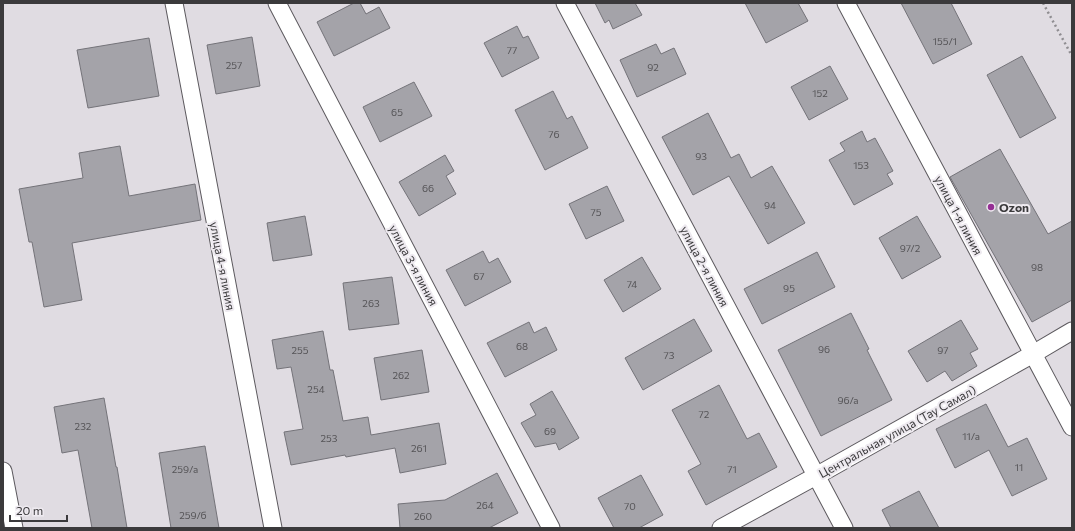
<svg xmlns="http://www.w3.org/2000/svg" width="1075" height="531" font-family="Commissioner,sans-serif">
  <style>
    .building { fill: #a4a3a9; stroke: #747379 }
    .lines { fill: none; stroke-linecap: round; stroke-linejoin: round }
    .street-casing { stroke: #5c595e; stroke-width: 19 }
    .path { stroke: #8f8d91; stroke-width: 2.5; stroke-dasharray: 2 3; stroke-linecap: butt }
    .street { stroke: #fff; stroke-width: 17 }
    .poi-dot { fill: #952f94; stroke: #eeeaf0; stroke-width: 1.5 }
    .labels { text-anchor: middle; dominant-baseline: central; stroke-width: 4; stroke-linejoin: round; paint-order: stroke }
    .number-label { font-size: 10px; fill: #555457 }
    .poi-label { font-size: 12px; font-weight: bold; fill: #3b3a3c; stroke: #eeeaf0; text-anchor: start }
    .street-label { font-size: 12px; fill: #3b3a3c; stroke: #eeeaf0 }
  </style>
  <rect width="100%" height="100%" fill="#e0dce2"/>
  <g class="building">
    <path d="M 354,3 L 360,3 L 366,14 L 379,7 L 390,28 L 334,56 L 317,22 Z"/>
    <path d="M 595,3 L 635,3 L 642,15 L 613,29 L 609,20 L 605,23 Z"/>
    <path d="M 745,3 L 798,3 L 808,21 L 766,43 Z"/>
    <path d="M 901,3 L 951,3 L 972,44 L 933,64 Z"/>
    <path d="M 517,26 L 523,38 L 528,36 L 539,58 L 502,77 L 484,43 Z"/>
    <path d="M 252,37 L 260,86 L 216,94 L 207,45 Z"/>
    <path d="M 149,38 L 159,96 L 88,108 L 77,50 Z"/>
    <path d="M 656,44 L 661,54 L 674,48 L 686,74 L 637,97 L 620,60 Z"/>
    <path d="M 1022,56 L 1056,118 L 1020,138 L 987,75 Z"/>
    <path d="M 830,66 L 848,99 L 809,120 L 791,87 Z"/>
    <path d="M 414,82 L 432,116 L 380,142 L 363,107 Z"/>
    <path d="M 553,91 L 567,119 L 572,116 L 588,148 L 545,170 L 515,110 Z"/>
    <path d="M 708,113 L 731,158 L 739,154 L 751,178 L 772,166 L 805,223 L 768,244 L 729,176 L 693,195 L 662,137 Z"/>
    <path d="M 862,131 L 867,142 L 875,138 L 893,171 L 887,174 L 893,184 L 854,205 L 829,160 L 845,151 L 840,143 Z"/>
    <path d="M 120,146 L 129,196 L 195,184 L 201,220 L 72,243 L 82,300 L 44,307 L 32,242 L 29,242 L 19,189 L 83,178 L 79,153 Z"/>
    <path d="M 1000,149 L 1048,234 L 1072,221 L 1072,300 L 1032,322 L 950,177 Z"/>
    <path d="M 445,155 L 454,171 L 446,176 L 456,194 L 419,216 L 399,182 Z"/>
    <path d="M 607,186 L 624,221 L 586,239 L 569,204 Z"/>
    <path d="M 305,216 L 312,255 L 273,261 L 267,223 Z"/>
    <path d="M 917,216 L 941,257 L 902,279 L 879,238 Z"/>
    <path d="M 483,251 L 489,263 L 498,258 L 511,282 L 465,306 L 446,270 Z"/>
    <path d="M 817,252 L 835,287 L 762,324 L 744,289 Z"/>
    <path d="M 642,257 L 661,289 L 623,312 L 604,280 Z"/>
    <path d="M 392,277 L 399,324 L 349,330 L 343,283 Z"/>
    <path d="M 851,313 L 869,349 L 867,350 L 892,400 L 821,436 L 778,350 Z"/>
    <path d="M 694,319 L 712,351 L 643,390 L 625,358 Z"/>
    <path d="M 961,320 L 978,349 L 970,353 L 977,366 L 952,381 L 945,371 L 927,382 L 908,351 Z"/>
    <path d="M 529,322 L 534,333 L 546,327 L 557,350 L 505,377 L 487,343 Z"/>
    <path d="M 323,331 L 330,370 L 333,370 L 343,421 L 368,417 L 371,435 L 439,423 L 446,464 L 400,473 L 395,448 L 346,457 L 345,455 L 291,465 L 284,432 L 303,429 L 291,367 L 277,369 L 272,340 Z"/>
    <path d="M 422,350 L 429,392 L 381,400 L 374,358 Z"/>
    <path d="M 719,385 L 747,439 L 759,433 L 777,467 L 706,505 L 688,471 L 701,464 L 672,410 Z"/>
    <path d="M 552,391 L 579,438 L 559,450 L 556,443 L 535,447 L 521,423 L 536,415 L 530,404 Z"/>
    <path d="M 104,398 L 116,467 L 117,467 L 127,528 L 92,528 L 78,450 L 62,453 L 54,407 Z"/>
    <path d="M 986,404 L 1008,447 L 1027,438 L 1047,479 L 1012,496 L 989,450 L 955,468 L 936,429 Z"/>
    <path d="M 205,446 L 219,528 L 171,528 L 159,453 Z"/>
    <path d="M 497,473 L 518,513 L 489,528 L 400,528 L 398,504 L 445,500 Z"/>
    <path d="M 641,475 L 663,515 L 639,528 L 614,528 L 598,498 Z"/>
    <path d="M 919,491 L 939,528 L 891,528 L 882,510 Z"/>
  </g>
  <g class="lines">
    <defs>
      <g id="street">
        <path d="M 174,3 L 273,528"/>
        <path d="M 277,3 L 551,528"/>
        <path d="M 565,3 L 844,528"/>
        <path d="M 846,3 L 1072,427"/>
        <path d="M 3,471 L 14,528"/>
        <path d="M 721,528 L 816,476 L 1033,354 L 1072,331"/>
      </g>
    </defs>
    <use href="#street" class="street-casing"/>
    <path class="path" d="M 1043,3 L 1072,56"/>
    <use href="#street" class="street"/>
  </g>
  <circle class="poi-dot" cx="991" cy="207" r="4"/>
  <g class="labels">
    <g class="number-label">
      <text x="945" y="41">155/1</text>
      <text x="512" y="50">77</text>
      <text x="234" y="65">257</text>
      <text x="653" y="67">92</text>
      <text x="820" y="93">152</text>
      <text x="397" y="112">65</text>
      <text x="554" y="134">76</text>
      <text x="701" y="156">93</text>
      <text x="861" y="165">153</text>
      <text x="428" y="188">66</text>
      <text x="770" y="205">94</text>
      <text x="596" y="212">75</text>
      <text x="910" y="248">97/2</text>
      <text x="1037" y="267">98</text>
      <text x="479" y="276">67</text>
      <text x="632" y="284">74</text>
      <text x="789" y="288">95</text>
      <text x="371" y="303">263</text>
      <text x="522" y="346">68</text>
      <text x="824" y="349">96</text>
      <text x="300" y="350">255</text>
      <text x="943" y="350">97</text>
      <text x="669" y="355">73</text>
      <text x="401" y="375">262</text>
      <text x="316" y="389">254</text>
      <text x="848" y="400">96/а</text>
      <text x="704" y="414">72</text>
      <text x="83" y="426">232</text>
      <text x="550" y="431">69</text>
      <text x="971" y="436">11/а</text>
      <text x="329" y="438">253</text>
      <text x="419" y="448">261</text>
      <text x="1019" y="467">11</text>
      <text x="185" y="469">259/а</text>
      <text x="732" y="469">71</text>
      <text x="485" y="505">264</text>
      <text x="630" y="506">70</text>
      <text x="193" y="515">259/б</text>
      <text x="423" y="516">260</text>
    </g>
    <g class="poi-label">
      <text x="999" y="207">Ozon</text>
    </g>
    <g class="street-label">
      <text transform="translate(959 215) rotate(62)">улица 1-я линия</text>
      <text transform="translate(414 265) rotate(62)">улица 3-я линия</text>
      <text transform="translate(223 266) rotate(79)">улица 4-я линия</text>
      <text transform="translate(705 266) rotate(62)">улица 2-я линия</text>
      <text transform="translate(897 431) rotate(-29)">Центральная улица (Тау Самал)</text>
    </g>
  </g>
  <rect width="1075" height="531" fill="none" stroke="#3b3a3c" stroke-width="8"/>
  <path d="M10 515v6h57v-6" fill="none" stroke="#3b3a3c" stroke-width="2"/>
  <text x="16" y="515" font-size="12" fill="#3b3a3c" stroke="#eeeaf0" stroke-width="3" paint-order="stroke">20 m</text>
</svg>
